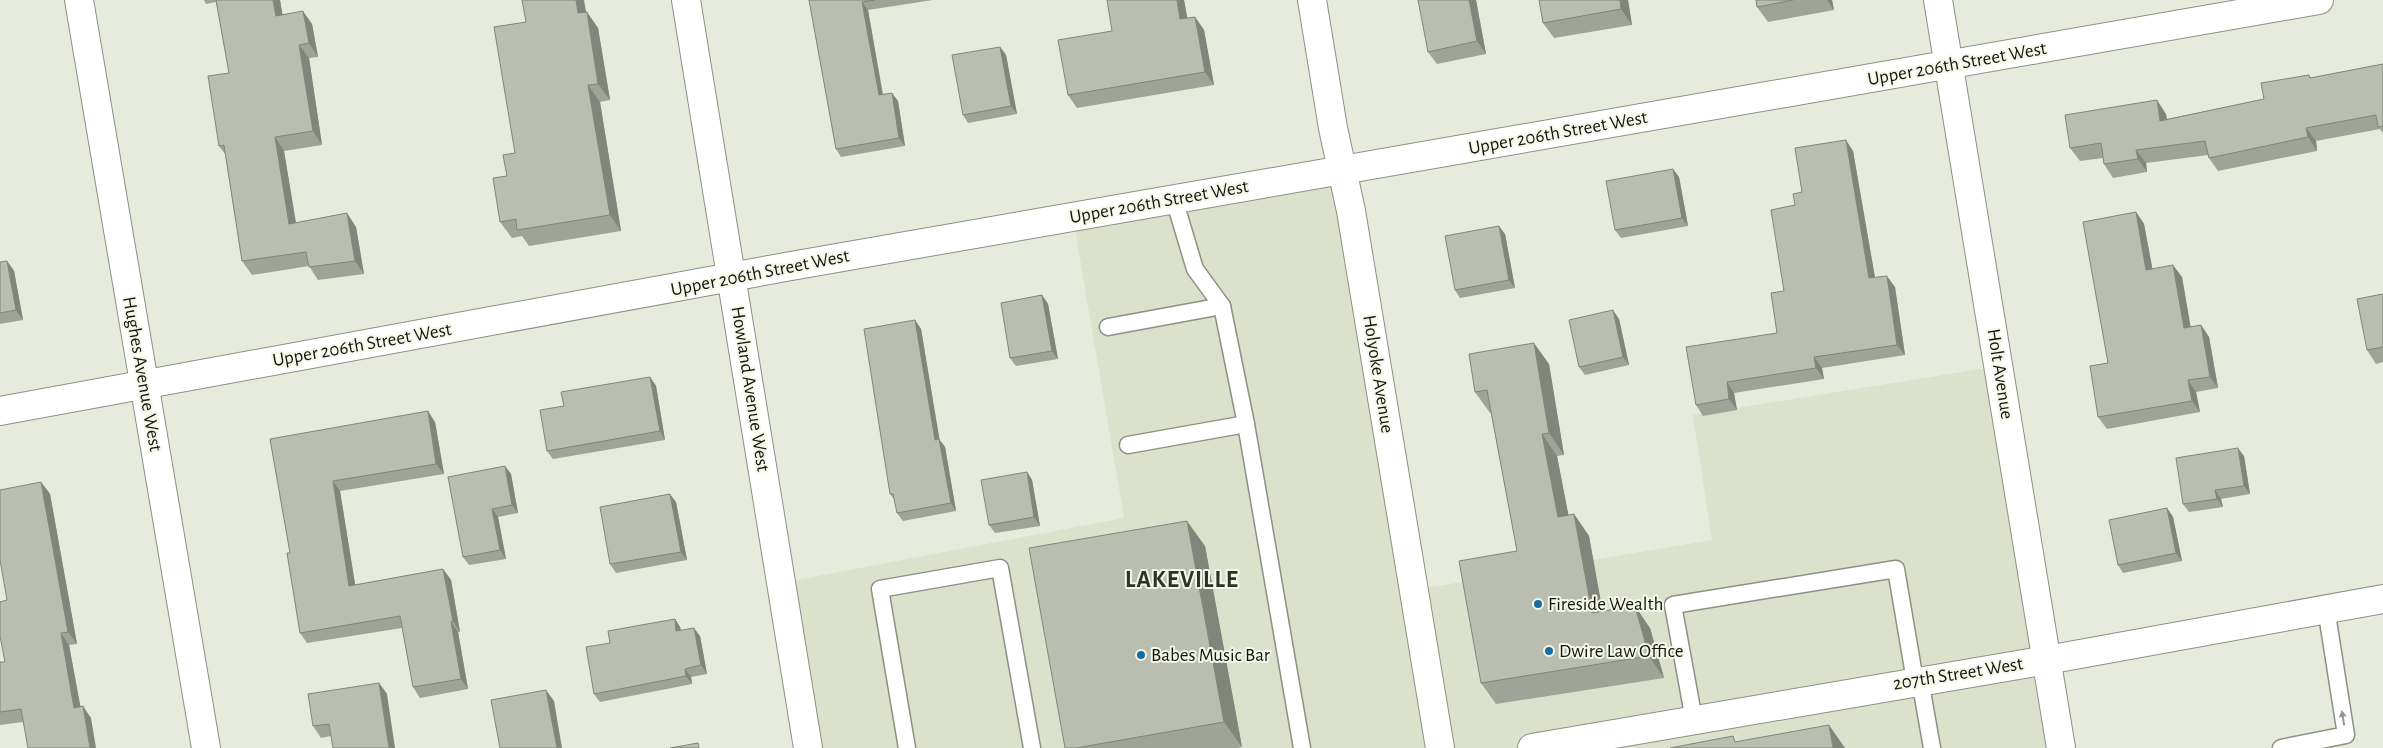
<svg xmlns="http://www.w3.org/2000/svg" width="2383" height="748" font-family="'Alegreya Sans',sans-serif">
  <style>
    .built { fill: #dbe1cb }
    .lines { fill: none; stroke-linecap: round; stroke-linejoin: round }
    .lane-casing { stroke: #8d9083; stroke-width: 19 }
    .street-casing { stroke: #8d9083; stroke-width: 30 }
    .secondary-casing { stroke: #8d9083; stroke-width: 30 }
    .lane { stroke: #fff; stroke-width: 16 }
    .street { stroke: #fff; stroke-width: 28 }
    .secondary { stroke: #fff; stroke-width: 28 }
    .wall { fill: #a0a397 }
    .shaded-wall { fill: #82857b }
    .building { fill: #babeb0; stroke: #82857b }
    .oneway { fill: #959693 }
    .poi-dot { fill: #1a6c9d; stroke: #f4f8e9; stroke-width: 2 }
    .labels { text-anchor: middle; dominant-baseline: central; stroke-width: 4; stroke-linejoin: round; paint-order: stroke }
    .street-label { font-size: 19px; fill: #141510; stroke: #f4f8e9 }
    .poi-label { font-size: 19px; fill: #141510; stroke: #f4f8e9; text-anchor: start }
    .district-label { font-size: 24px; font-weight: bold; letter-spacing: 1px; fill: #2f3227; stroke: #f4f8e9 }
  </style>
  <rect width="100%" height="100%" fill="#e7ebdc"/>
  <path class="built" d="M 1344,171 L 1414,590 L 1712,540 L 1693,415 L 1999,366 L 2061,748 L 808,748 L 781,583 L 1124,518 L 1073,217 Z"/>
  <g class="lines">
    <defs>
      <g id="lane">
        <path d="M 1174,199 L 1195,269 L 1222,306 L 1246,424 L 1302,748"/>
        <path d="M 1108,327 L 1222,306"/>
        <path d="M 1128,445 L 1246,424"/>
        <path d="M 1920,680 L 1932,748"/>
        <path d="M 1694,720 L 1673,605 L 1896,569 L 1915,681"/>
        <path d="M 907,748 L 880,589 L 1000,568 L 1032,748"/>
        <path d="M 2281,748 L 2346,735 L 2326,608"/>
      </g>
      <g id="street">
        <path d="M 79,0 L 206,748"/>
        <path d="M 686,0 L 808,748"/>
        <path d="M 1938,0 L 2061,748"/>
        <path d="M 0,411 L 791,266 L 2319,0"/>
        <path d="M 1532,748 L 2047,660 L 2383,599"/>
      </g>
      <path id="secondary" d="M 1312,0 L 1333,128 L 1351,211 L 1440,748"/>
    </defs>
    <use href="#lane" class="lane-casing"/>
    <use href="#street" class="street-casing"/>
    <use href="#secondary" class="secondary-casing"/>
    <use href="#lane" class="lane"/>
    <use href="#street" class="street"/>
    <use href="#secondary" class="secondary"/>
  </g>
  <g class="wall">
    <path d="M 204,0 L 280,0 L 282,14 L 312,24 L 318,57 L 309,58 L 322,145 L 284,151 L 296,222 L 356,227 L 364,274 L 318,280 L 309,266 L 252,275 L 242,261 L 225,154 L 219,146 L 229,73 L 216,2 L 206,4 Z"/>
    <path d="M 809,0 L 933,0 L 868,10 L 883,94 L 898,101 L 905,146 L 841,157 L 836,149 Z"/>
    <path d="M 1184,0 L 1187,18 L 1195,17 L 1204,30 L 1214,85 L 1077,108 L 1068,95 L 1112,31 Z"/>
    <path d="M 1476,0 L 1486,54 L 1437,64 L 1428,52 Z"/>
    <path d="M 1539,0 L 1628,0 L 1632,25 L 1554,38 L 1543,23 Z"/>
    <path d="M 1756,0 L 1832,0 L 1834,10 L 1768,22 L 1757,7 Z"/>
    <path d="M 586,12 L 598,28 L 610,100 L 600,102 L 621,231 L 529,246 L 522,236 L 512,238 L 500,222 L 507,176 Z"/>
    <path d="M 1000,47 L 1006,55 L 1017,114 L 968,123 L 963,115 Z"/>
    <path d="M 2383,64 L 2383,133 L 2380,129 L 2316,141 L 2317,151 L 2218,171 L 2209,158 L 2208,155 L 2146,163 L 2147,172 L 2113,178 L 2104,164 L 2103,158 L 2080,161 L 2070,148 L 2166,114 L 2167,119 L 2264,99 L 2309,75 L 2311,78 Z"/>
    <path d="M 1853,151 L 1875,278 L 1895,287 L 1905,355 L 1822,368 L 1824,379 L 1734,393 L 1737,410 L 1703,416 L 1696,405 L 1777,333 L 1784,291 L 1802,192 Z"/>
    <path d="M 1679,177 L 1688,226 L 1621,238 L 1615,230 Z"/>
    <path d="M 2136,212 L 2144,224 L 2152,269 L 2182,277 L 2190,327 L 2201,325 L 2209,337 L 2218,388 L 2196,392 L 2200,412 L 2107,429 L 2098,417 Z"/>
    <path d="M 1505,234 L 1515,288 L 1460,298 L 1455,290 Z"/>
    <path d="M 7,261 L 14,271 L 23,320 L 0,324 L 0,262 Z"/>
    <path d="M 2383,294 L 2383,362 L 2376,364 L 2367,350 Z"/>
    <path d="M 1042,295 L 1048,304 L 1058,359 L 1016,366 L 1010,358 Z"/>
    <path d="M 1619,319 L 1629,365 L 1585,375 L 1579,367 Z"/>
    <path d="M 915,320 L 921,329 L 939,439 L 945,447 L 956,511 L 903,521 L 897,513 L 895,500 L 890,494 Z"/>
    <path d="M 1549,364 L 1564,455 L 1557,456 L 1568,515 L 1574,514 L 1589,536 L 1602,612 L 1650,628 L 1664,678 L 1496,704 L 1481,683 L 1517,551 L 1491,413 L 1490,413 L 1475,392 Z"/>
    <path d="M 650,377 L 656,386 L 665,440 L 553,459 L 547,451 L 564,406 Z"/>
    <path d="M 435,422 L 444,474 L 340,491 L 355,585 L 443,569 L 451,580 L 460,632 L 458,632 L 468,689 L 420,698 L 413,687 L 402,628 L 307,643 L 300,633 L 290,553 L 270,439 Z"/>
    <path d="M 2244,456 L 2250,494 L 2221,499 L 2223,507 L 2189,512 L 2183,504 Z"/>
    <path d="M 505,466 L 511,474 L 518,513 L 498,517 L 506,559 L 469,565 L 463,557 Z"/>
    <path d="M 1027,472 L 1032,480 L 1040,526 L 995,533 L 989,525 Z"/>
    <path d="M 41,482 L 50,494 L 77,644 L 69,645 L 80,707 L 91,718 L 23,722 L 0,725 L 0,662 L 5,662 L 7,600 Z"/>
    <path d="M 676,502 L 687,560 L 616,573 L 610,564 Z"/>
    <path d="M 2167,508 L 2173,517 L 2182,561 L 2123,573 L 2118,565 Z"/>
    <path d="M 1205,546 L 1242,747 L 1238,748 L 1065,748 Z"/>
    <path d="M 675,619 L 680,627 L 681,630 L 700,636 L 707,674 L 691,677 L 692,684 L 600,702 L 594,694 L 610,643 Z"/>
    <path d="M 379,683 L 387,694 L 331,736 L 321,738 L 313,726 Z"/>
  </g>
  <g class="shaded-wall">
    <path d="M 273,0 L 280,0 L 285,29 L 276,16 Z"/>
    <path d="M 576,0 L 584,0 L 589,30 L 578,13 Z"/>
    <path d="M 1177,0 L 1184,0 L 1190,32 L 1180,19 Z"/>
    <path d="M 1469,0 L 1476,0 L 1486,54 L 1477,41 Z"/>
    <path d="M 1620,0 L 1628,0 L 1632,25 L 1621,9 Z"/>
    <path d="M 1827,0 L 1832,0 L 1834,10 Z"/>
    <path d="M 862,2 L 868,10 L 884,103 L 879,95 Z"/>
    <path d="M 303,11 L 312,24 L 318,57 L 309,43 Z"/>
    <path d="M 587,12 L 598,28 L 610,100 L 598,84 Z"/>
    <path d="M 1195,17 L 1204,30 L 1214,85 L 1205,72 Z"/>
    <path d="M 299,45 L 309,58 L 322,145 L 313,131 Z"/>
    <path d="M 1000,47 L 1006,55 L 1017,114 L 1011,106 Z"/>
    <path d="M 588,85 L 600,102 L 621,231 L 610,215 Z"/>
    <path d="M 892,93 L 898,101 L 905,146 L 899,138 Z"/>
    <path d="M 2157,100 L 2166,114 L 2169,134 L 2160,121 Z"/>
    <path d="M 2306,128 L 2316,141 L 2317,151 L 2308,137 Z"/>
    <path d="M 275,137 L 284,151 L 298,237 L 289,224 Z"/>
    <path d="M 1846,140 L 1853,151 L 1877,289 L 1869,278 Z"/>
    <path d="M 2136,150 L 2146,163 L 2147,172 L 2138,159 Z"/>
    <path d="M 1673,169 L 1679,177 L 1688,226 L 1682,218 Z"/>
    <path d="M 2136,212 L 2144,224 L 2155,282 L 2146,270 Z"/>
    <path d="M 347,213 L 356,227 L 364,274 L 355,261 Z"/>
    <path d="M 1499,226 L 1505,234 L 1515,288 L 1509,280 Z"/>
    <path d="M 7,261 L 14,271 L 23,320 L 16,310 Z"/>
    <path d="M 2173,265 L 2182,277 L 2193,340 L 2184,328 Z"/>
    <path d="M 1887,276 L 1895,287 L 1905,355 L 1897,345 Z"/>
    <path d="M 1042,295 L 1048,304 L 1058,359 L 1052,351 Z"/>
    <path d="M 1613,310 L 1619,319 L 1629,365 L 1623,357 Z"/>
    <path d="M 915,320 L 921,329 L 941,448 L 935,440 Z"/>
    <path d="M 2201,325 L 2209,337 L 2218,388 L 2210,377 Z"/>
    <path d="M 1534,343 L 1549,364 L 1564,455 L 1549,433 Z"/>
    <path d="M 1814,357 L 1822,368 L 1824,379 L 1816,368 Z"/>
    <path d="M 650,377 L 656,386 L 665,440 L 660,431 Z"/>
    <path d="M 2188,380 L 2196,392 L 2200,412 L 2192,401 Z"/>
    <path d="M 1727,382 L 1734,393 L 1737,410 L 1729,399 Z"/>
    <path d="M 428,411 L 435,422 L 444,474 L 436,464 Z"/>
    <path d="M 1542,434 L 1557,456 L 1573,538 L 1558,517 Z"/>
    <path d="M 939,439 L 945,447 L 956,511 L 951,503 Z"/>
    <path d="M 2238,448 L 2244,456 L 2250,494 L 2244,486 Z"/>
    <path d="M 505,466 L 511,474 L 518,513 L 512,505 Z"/>
    <path d="M 1027,472 L 1032,480 L 1040,526 L 1034,517 Z"/>
    <path d="M 333,481 L 340,491 L 357,596 L 349,586 Z"/>
    <path d="M 41,482 L 50,494 L 77,644 L 68,632 Z"/>
    <path d="M 2215,490 L 2221,499 L 2223,507 L 2217,499 Z"/>
    <path d="M 670,494 L 676,502 L 687,560 L 681,552 Z"/>
    <path d="M 2167,508 L 2173,517 L 2182,561 L 2176,553 Z"/>
    <path d="M 492,509 L 498,517 L 506,559 L 500,550 Z"/>
    <path d="M 1574,514 L 1589,536 L 1607,635 L 1592,613 Z"/>
    <path d="M 1187,521 L 1205,546 L 1242,747 L 1224,722 Z"/>
    <path d="M 443,569 L 451,580 L 460,632 L 453,621 Z"/>
    <path d="M 1635,606 L 1650,628 L 1664,678 L 1649,656 Z"/>
    <path d="M 675,619 L 680,627 L 682,639 L 676,631 Z"/>
    <path d="M 451,622 L 458,632 L 468,689 L 461,679 Z"/>
    <path d="M 694,628 L 700,636 L 707,674 L 701,665 Z"/>
    <path d="M 61,633 L 69,645 L 83,720 L 74,708 Z"/>
    <path d="M 685,669 L 691,677 L 692,684 L 686,676 Z"/>
    <path d="M 379,683 L 387,694 L 395,748 L 389,748 Z"/>
    <path d="M 546,690 L 554,701 L 562,748 L 557,748 Z"/>
    <path d="M 83,706 L 91,718 L 96,748 L 90,748 Z"/>
    <path d="M 1829,725 L 1845,748 L 1833,748 Z"/>
  </g>
  <g class="building">
    <path d="M 216,0 L 273,0 L 276,16 L 303,11 L 309,43 L 299,45 L 313,131 L 275,137 L 289,224 L 347,213 L 355,261 L 309,267 L 306,252 L 242,261 L 224,145 L 219,146 L 208,76 L 229,73 Z"/>
    <path d="M 522,0 L 576,0 L 578,13 L 587,12 L 598,84 L 588,85 L 610,215 L 517,230 L 516,219 L 500,222 L 493,178 L 507,176 L 503,155 L 515,153 L 494,27 L 526,22 Z"/>
    <path d="M 809,0 L 875,0 L 862,2 L 879,95 L 892,93 L 899,138 L 836,149 Z"/>
    <path d="M 1107,0 L 1177,0 L 1180,19 L 1195,17 L 1205,72 L 1068,95 L 1058,40 L 1112,31 Z"/>
    <path d="M 1418,0 L 1469,0 L 1477,41 L 1428,52 Z"/>
    <path d="M 1539,0 L 1620,0 L 1621,9 L 1543,23 Z"/>
    <path d="M 1756,0 L 1793,0 L 1757,7 Z"/>
    <path d="M 1000,47 L 1011,106 L 963,115 L 952,55 Z"/>
    <path d="M 2383,64 L 2383,126 L 2378,127 L 2376,115 L 2306,128 L 2308,137 L 2209,158 L 2205,141 L 2136,150 L 2138,159 L 2104,164 L 2101,143 L 2070,148 L 2065,115 L 2157,100 L 2160,121 L 2264,99 L 2261,83 L 2309,75 L 2310,78 Z"/>
    <path d="M 1846,140 L 1869,278 L 1887,276 L 1897,345 L 1814,357 L 1816,368 L 1727,382 L 1729,399 L 1696,405 L 1686,347 L 1777,333 L 1771,293 L 1784,291 L 1771,210 L 1795,205 L 1793,194 L 1802,192 L 1795,148 Z"/>
    <path d="M 1673,169 L 1682,218 L 1615,230 L 1606,181 Z"/>
    <path d="M 2136,212 L 2146,270 L 2173,265 L 2184,328 L 2201,325 L 2210,377 L 2188,380 L 2192,401 L 2098,417 L 2090,366 L 2108,363 L 2083,222 Z"/>
    <path d="M 1499,226 L 1509,280 L 1455,290 L 1445,236 Z"/>
    <path d="M 7,261 L 16,310 L 0,313 L 0,262 Z"/>
    <path d="M 2383,294 L 2383,347 L 2367,350 L 2357,299 Z"/>
    <path d="M 1042,295 L 1052,351 L 1010,358 L 1001,303 Z"/>
    <path d="M 1613,310 L 1623,357 L 1579,367 L 1569,320 Z"/>
    <path d="M 915,320 L 935,440 L 939,439 L 951,503 L 897,513 L 893,494 L 890,494 L 864,329 Z"/>
    <path d="M 1534,343 L 1549,433 L 1542,434 L 1558,517 L 1574,514 L 1592,613 L 1635,606 L 1649,656 L 1481,683 L 1459,561 L 1517,551 L 1487,390 L 1475,392 L 1469,354 Z"/>
    <path d="M 650,377 L 660,431 L 547,451 L 540,410 L 564,406 L 561,392 Z"/>
    <path d="M 428,411 L 436,464 L 333,481 L 349,586 L 443,569 L 453,621 L 451,622 L 461,679 L 413,687 L 400,616 L 300,633 L 287,553 L 290,553 L 270,439 Z"/>
    <path d="M 2238,448 L 2244,486 L 2215,490 L 2217,499 L 2183,504 L 2176,458 Z"/>
    <path d="M 505,466 L 512,505 L 492,509 L 500,550 L 463,557 L 448,477 Z"/>
    <path d="M 1027,472 L 1034,517 L 989,525 L 981,480 Z"/>
    <path d="M 41,482 L 68,632 L 61,633 L 74,708 L 83,706 L 90,748 L 28,748 L 21,709 L 0,712 L 0,662 L 5,662 L 0,636 L 0,602 L 7,600 L 0,560 L 0,490 Z"/>
    <path d="M 670,494 L 681,552 L 610,564 L 600,507 Z"/>
    <path d="M 2167,508 L 2176,553 L 2118,565 L 2109,520 Z"/>
    <path d="M 1187,521 L 1224,722 L 1076,748 L 1065,748 L 1029,548 Z"/>
    <path d="M 675,619 L 676,631 L 694,628 L 701,665 L 685,669 L 686,676 L 594,694 L 586,647 L 610,643 L 608,631 Z"/>
    <path d="M 379,683 L 389,748 L 333,748 L 329,724 L 313,726 L 308,694 Z"/>
    <path d="M 546,690 L 557,748 L 500,748 L 491,700 Z"/>
    <path d="M 1829,725 L 1833,748 L 1670,748 L 1733,736 L 1735,742 Z"/>
    <path d="M 698,743 L 699,748 L 670,748 Z"/>
  </g>
  <defs><path id="oneway-solid" d="M-6-.8H1V-3.2L6.5 0L1 3.2V.8H-6Z" transform="scale(1.25)"/></defs>
  <use class="oneway" href="#oneway-solid" transform="translate(2343 718) rotate(-99)"/>
  <g class="poi-dot">
    <circle cx="1538" cy="604" r="5"/>
    <circle cx="1549" cy="651" r="5"/>
    <circle cx="1141" cy="655" r="5"/>
  </g>
  <g class="labels">
    <g class="street-label">
      <text transform="translate(1957 64) rotate(-10)">Upper 206th Street West</text>
      <text transform="translate(1558 133) rotate(-10)">Upper 206th Street West</text>
      <text transform="translate(1159 202) rotate(-10)">Upper 206th Street West</text>
      <text transform="translate(760 273) rotate(-11)">Upper 206th Street West</text>
      <text transform="translate(362 345) rotate(-10)">Upper 206th Street West</text>
      <text transform="translate(142 374) rotate(80)">Hughes Avenue West</text>
      <text transform="translate(1378 374) rotate(81)">Holyoke Avenue</text>
      <text transform="translate(2000 374) rotate(81)">Holt Avenue</text>
      <text transform="translate(750 389) rotate(81)">Howland Avenue West</text>
      <text transform="translate(1958 674) rotate(-9)">207th Street West</text>
    </g>
    <g class="poi-label">
      <text x="1548" y="604">Fireside Wealth</text>
      <text x="1559" y="651">Dwire Law Office</text>
      <text x="1151" y="655">Babes Music Bar</text>
    </g>
    <g class="district-label">
      <text x="1182" y="580">LAKEVILLE</text>
    </g>
  </g>
</svg>
